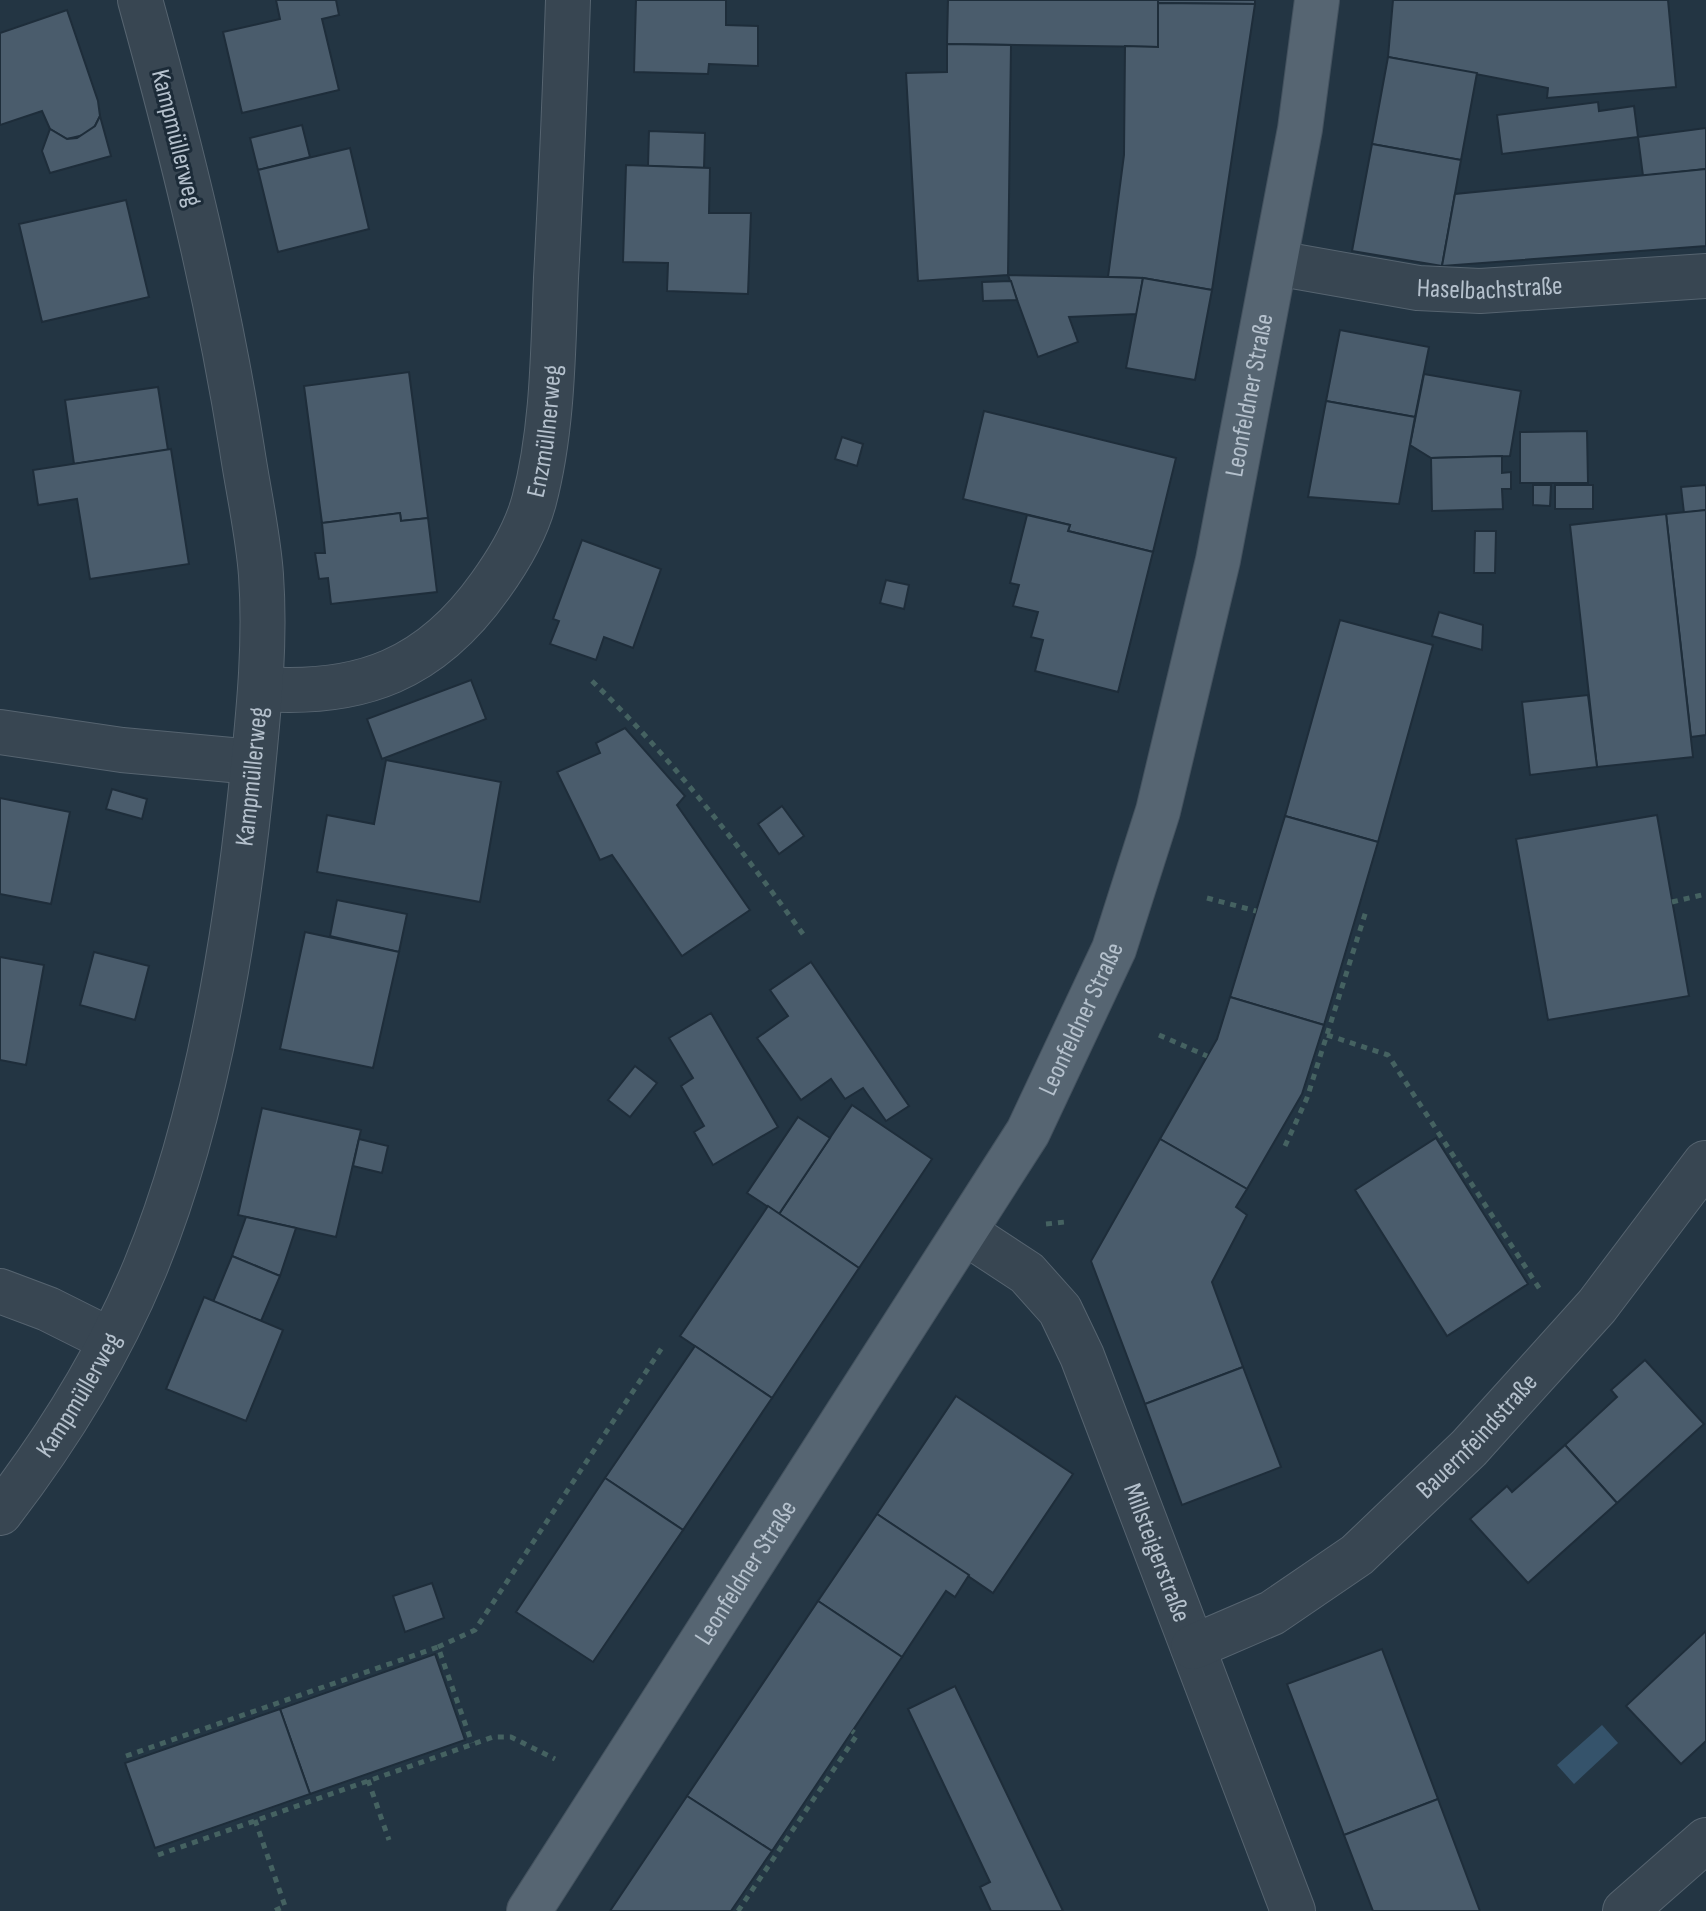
<svg xmlns="http://www.w3.org/2000/svg" width="1706" height="1911" font-family="'Sofia Sans Condensed',sans-serif">
  <style>
    .water { fill: #35536b }
    .building { fill: #4a5c6c; stroke: #1e2d3a; stroke-width: 2 }
    .lines { fill: none; stroke-linecap: round; stroke-linejoin: round }
    .minor-casing { stroke: #566470; stroke-width: 46 }
    .major-casing { stroke: #44525f; stroke-width: 46 }
    .path { stroke: #456261; stroke-width: 5; stroke-dasharray: 6 6; stroke-linecap: butt }
    .minor { stroke: #384652; stroke-width: 44 }
    .major { stroke: #566572; stroke-width: 44 }
    .labels { text-anchor: middle; dominant-baseline: central; stroke-width: 6; stroke-linejoin: round; paint-order: stroke }
    .street-label { font-size: 26px; fill: #b5c1cd; stroke: #1c2b38 }
  </style>
  <rect width="100%" height="100%" fill="#233543"/>
  <path class="water" d="M 1602,1725 L 1618,1743 L 1574,1784 L 1557,1765 Z"/>
  <g class="building">
    <path d="M 276,0 L 336,0 L 339,15 L 322,19 L 339,90 L 242,113 L 223,32 L 280,19 Z"/>
    <path d="M 636,0 L 726,0 L 726,25 L 758,26 L 758,66 L 709,64 L 708,74 L 634,72 Z"/>
    <path d="M 948,0 L 1158,0 L 1158,47 L 947,44 Z"/>
    <path d="M 1158,0 L 1255,0 L 1255,4 L 1158,3 Z"/>
    <path d="M 1393,0 L 1668,0 L 1676,87 L 1547,98 L 1548,88 L 1388,57 Z"/>
    <path d="M 1158,3 L 1255,4 L 1212,290 L 1143,278 L 1108,277 L 1124,155 L 1125,46 L 1158,47 Z"/>
    <path d="M 67,10 L 98,101 L 100,116 L 95,126 L 88,134 L 67,139 L 50,129 L 42,111 L 0,125 L 0,33 Z"/>
    <path d="M 947,44 L 1011,45 L 1008,275 L 918,281 L 906,73 L 947,72 Z"/>
    <path d="M 1388,57 L 1477,73 L 1461,160 L 1372,144 Z"/>
    <path d="M 1598,102 L 1599,111 L 1634,106 L 1638,137 L 1502,154 L 1497,115 Z"/>
    <path d="M 100,116 L 111,156 L 50,173 L 42,151 L 50,129 L 67,139 L 77,138 L 95,126 Z"/>
    <path d="M 302,125 L 310,157 L 258,170 L 250,138 Z"/>
    <path d="M 1706,128 L 1706,169 L 1643,176 L 1638,137 Z"/>
    <path d="M 649,131 L 705,133 L 704,168 L 648,166 Z"/>
    <path d="M 1372,144 L 1461,160 L 1442,266 L 1352,251 Z"/>
    <path d="M 350,148 L 369,229 L 278,252 L 258,170 Z"/>
    <path d="M 626,165 L 710,168 L 709,213 L 751,213 L 748,294 L 667,291 L 668,263 L 623,262 Z"/>
    <path d="M 1706,169 L 1706,246 L 1442,266 L 1455,194 Z"/>
    <path d="M 126,200 L 149,297 L 42,322 L 19,224 Z"/>
    <path d="M 1008,275 L 1108,277 L 1143,278 L 1137,314 L 1069,317 L 1078,342 L 1038,357 Z"/>
    <path d="M 1143,278 L 1212,290 L 1195,380 L 1126,368 Z"/>
    <path d="M 1011,281 L 1017,300 L 983,301 L 982,282 Z"/>
    <path d="M 1340,330 L 1429,347 L 1415,417 L 1326,401 Z"/>
    <path d="M 409,372 L 428,518 L 401,521 L 400,513 L 322,523 L 304,386 Z"/>
    <path d="M 1424,374 L 1521,391 L 1510,456 L 1431,458 L 1410,445 Z"/>
    <path d="M 158,387 L 168,450 L 74,464 L 65,400 Z"/>
    <path d="M 1326,401 L 1415,417 L 1399,504 L 1308,497 Z"/>
    <path d="M 984,411 L 1176,458 L 1153,552 L 1068,531 L 1070,525 L 963,499 Z"/>
    <path d="M 1587,431 L 1588,483 L 1520,483 L 1520,432 Z"/>
    <path d="M 842,437 L 863,444 L 857,466 L 835,459 Z"/>
    <path d="M 171,449 L 189,564 L 90,579 L 77,499 L 38,505 L 33,470 Z"/>
    <path d="M 1502,456 L 1502,473 L 1511,472 L 1511,489 L 1502,489 L 1503,509 L 1432,511 L 1431,458 Z"/>
    <path d="M 1533,485 L 1551,485 L 1550,506 L 1533,505 Z"/>
    <rect x="1555" y="485" width="38" height="24"/>
    <path d="M 1706,485 L 1706,510 L 1684,513 L 1681,487 Z"/>
    <path d="M 1706,510 L 1706,735 L 1691,737 L 1666,514 Z"/>
    <path d="M 400,513 L 401,521 L 428,518 L 437,592 L 331,604 L 328,578 L 319,579 L 315,553 L 325,553 L 322,523 Z"/>
    <path d="M 1666,514 L 1693,757 L 1597,767 L 1570,525 Z"/>
    <path d="M 1027,515 L 1070,525 L 1068,531 L 1153,552 L 1118,692 L 1035,671 L 1043,640 L 1031,637 L 1038,612 L 1013,606 L 1019,585 L 1010,583 Z"/>
    <path d="M 1475,531 L 1496,531 L 1495,573 L 1474,573 Z"/>
    <path d="M 582,540 L 661,569 L 633,648 L 604,637 L 596,660 L 550,644 L 559,621 L 553,619 Z"/>
    <path d="M 886,580 L 909,585 L 904,609 L 880,603 Z"/>
    <path d="M 1439,612 L 1483,625 L 1482,650 L 1432,636 Z"/>
    <path d="M 1340,620 L 1433,645 L 1378,842 L 1285,816 Z"/>
    <path d="M 471,680 L 486,719 L 382,759 L 367,719 Z"/>
    <path d="M 1588,695 L 1597,767 L 1530,775 L 1522,702 Z"/>
    <path d="M 625,728 L 685,796 L 677,805 L 750,910 L 682,956 L 612,855 L 600,860 L 557,772 L 600,753 L 596,743 Z"/>
    <path d="M 386,760 L 501,782 L 480,902 L 317,872 L 327,815 L 374,824 Z"/>
    <path d="M 112,789 L 147,799 L 142,819 L 106,809 Z"/>
    <path d="M 0,798 L 70,812 L 51,904 L 0,894 Z"/>
    <path d="M 782,806 L 804,836 L 779,854 L 758,824 Z"/>
    <path d="M 1657,815 L 1689,996 L 1548,1020 L 1516,839 Z"/>
    <path d="M 1285,816 L 1378,842 L 1324,1025 L 1230,997 Z"/>
    <path d="M 337,900 L 407,914 L 399,952 L 330,936 Z"/>
    <path d="M 305,932 L 399,952 L 373,1068 L 280,1049 Z"/>
    <path d="M 94,952 L 149,966 L 135,1020 L 80,1005 Z"/>
    <path d="M 0,957 L 44,965 L 26,1065 L 0,1060 Z"/>
    <path d="M 811,962 L 909,1106 L 886,1121 L 863,1088 L 845,1099 L 831,1079 L 801,1100 L 757,1038 L 788,1016 L 770,990 Z"/>
    <path d="M 1230,997 L 1324,1025 L 1302,1094 L 1247,1189 L 1160,1139 L 1217,1039 Z"/>
    <path d="M 711,1013 L 778,1127 L 713,1165 L 694,1132 L 704,1126 L 681,1086 L 693,1078 L 669,1038 Z"/>
    <path d="M 635,1066 L 657,1083 L 630,1117 L 608,1100 Z"/>
    <path d="M 852,1105 L 932,1159 L 859,1268 L 779,1214 Z"/>
    <path d="M 262,1108 L 361,1130 L 336,1237 L 238,1215 Z"/>
    <path d="M 798,1117 L 830,1138 L 779,1214 L 747,1193 Z"/>
    <path d="M 1436,1138 L 1528,1284 L 1447,1336 L 1355,1190 Z"/>
    <path d="M 359,1139 L 388,1146 L 382,1173 L 353,1166 Z"/>
    <path d="M 1160,1139 L 1247,1189 L 1236,1207 L 1247,1215 L 1212,1282 L 1243,1367 L 1145,1404 L 1091,1261 Z"/>
    <path d="M 768,1206 L 859,1268 L 772,1398 L 680,1336 Z"/>
    <path d="M 246,1217 L 296,1228 L 280,1276 L 232,1256 Z"/>
    <path d="M 232,1256 L 280,1276 L 261,1321 L 213,1302 Z"/>
    <path d="M 204,1297 L 283,1330 L 246,1421 L 166,1389 Z"/>
    <path d="M 695,1346 L 772,1398 L 683,1530 L 605,1478 Z"/>
    <path d="M 1645,1360 L 1704,1424 L 1617,1503 L 1565,1445 L 1617,1397 L 1611,1390 Z"/>
    <path d="M 1243,1367 L 1281,1467 L 1182,1505 L 1145,1404 Z"/>
    <path d="M 956,1396 L 1073,1474 L 993,1593 L 877,1514 Z"/>
    <path d="M 1565,1445 L 1617,1503 L 1528,1583 L 1470,1519 L 1507,1486 L 1512,1492 Z"/>
    <path d="M 605,1478 L 683,1530 L 593,1662 L 516,1612 Z"/>
    <path d="M 877,1514 L 969,1575 L 955,1597 L 946,1591 L 902,1657 L 818,1601 Z"/>
    <path d="M 432,1583 L 444,1618 L 405,1632 L 393,1596 Z"/>
    <path d="M 818,1601 L 902,1657 L 772,1851 L 687,1796 Z"/>
    <path d="M 1706,1631 L 1706,1741 L 1681,1764 L 1626,1706 Z"/>
    <path d="M 1382,1649 L 1438,1799 L 1344,1835 L 1287,1684 Z"/>
    <path d="M 435,1654 L 465,1740 L 310,1794 L 280,1709 Z"/>
    <path d="M 955,1686 L 1063,1911 L 991,1911 L 980,1887 L 990,1882 L 908,1709 Z"/>
    <path d="M 280,1709 L 310,1794 L 155,1848 L 125,1763 Z"/>
    <path d="M 687,1796 L 772,1851 L 731,1911 L 610,1911 Z"/>
    <path d="M 1438,1799 L 1480,1911 L 1373,1911 L 1344,1835 Z"/>
  </g>
  <g class="lines">
    <defs>
      <g id="minor">
        <path id="s1" d="M 1276,263 L 1418,288 L 1480,291 L 1706,276"/>
        <path id="s2" d="M 261,689 C 362,696 431,669 490,586 C 508,561 526,531 534,501 C 553,429 553,351 556,278 C 561,185 565,93 568,0"/>
        <path d="M 0,732 L 122,750 L 253,762"/>
        <path id="s3" d="M 966,1233 L 1027,1273 L 1060,1310 L 1082,1356 L 1293,1911"/>
        <path d="M 0,1291 L 48,1309 L 110,1340"/>
        <path id="s4" d="M 0,1513 C 57,1439 109,1355 145,1268 C 204,1125 235,942 251,788 C 258,717 266,647 261,575 C 258,533 248,490 242,449 C 218,297 181,148 140,0"/>
        <path id="s5" d="M 1193,1647 L 1272,1613 L 1357,1555 L 1469,1448 L 1597,1306 L 1705,1163"/>
        <path d="M 1625,1911 L 1706,1840"/>
      </g>
      <g id="major">
        <path id="s6" d="M 529,1911 L 1028,1132 L 1114,949 L 1158,811 L 1218,560 L 1300,129 L 1317,0"/>
      </g>
    </defs>
    <use href="#minor" class="minor-casing"/>
    <use href="#major" class="major-casing"/>
    <g class="path">
      <path d="M 592,681 C 672,758 738,845 803,934"/>
      <path d="M 1207,898 L 1256,911"/>
      <path d="M 1672,902 L 1706,894"/>
      <path d="M 1159,1035 L 1207,1056"/>
      <path d="M 1327,1035 L 1388,1055 L 1541,1291"/>
      <path d="M 1285,1146 L 1307,1098 L 1366,911"/>
      <path d="M 1046,1224 L 1065,1222"/>
      <path d="M 438,1647 L 475,1630 L 663,1346"/>
      <path d="M 126,1756 L 438,1647 L 472,1743"/>
      <path d="M 368,1780 L 389,1840"/>
      <path d="M 255,1820 L 285,1906 L 274,1911"/>
      <path d="M 158,1855 L 493,1737 L 511,1737 L 555,1759"/>
      <path d="M 738,1911 L 857,1735 L 852,1731"/>
    </g>
    <use href="#minor" class="minor"/>
    <use href="#major" class="major"/>
  </g>
  <g class="labels">
    <g class="street-label">
      <text transform="translate(176 138) rotate(76)">Kampmüllerweg</text>
      <text stroke="none"><textPath href="#s1" startOffset="216">Haselbachstraße</textPath></text>
      <text stroke="none"><textPath href="#s6" startOffset="1698">Leonfeldner Straße</textPath></text>
      <text stroke="none"><textPath href="#s2" startOffset="432">Enzmüllnerweg</textPath></text>
      <text stroke="none"><textPath href="#s4" startOffset="790">Kampmüllerweg</textPath></text>
      <text stroke="none"><textPath href="#s6" startOffset="1050">Leonfeldner Straße</textPath></text>
      <text stroke="none"><textPath href="#s4" startOffset="142">Kampmüllerweg</textPath></text>
      <text stroke="none"><textPath href="#s5" startOffset="358">Bauernfeindstraße</textPath></text>
      <text stroke="none"><textPath href="#s3" startOffset="384">Millsteigerstraße</textPath></text>
      <text stroke="none"><textPath href="#s6" startOffset="402">Leonfeldner Straße</textPath></text>
    </g>
  </g>
</svg>
